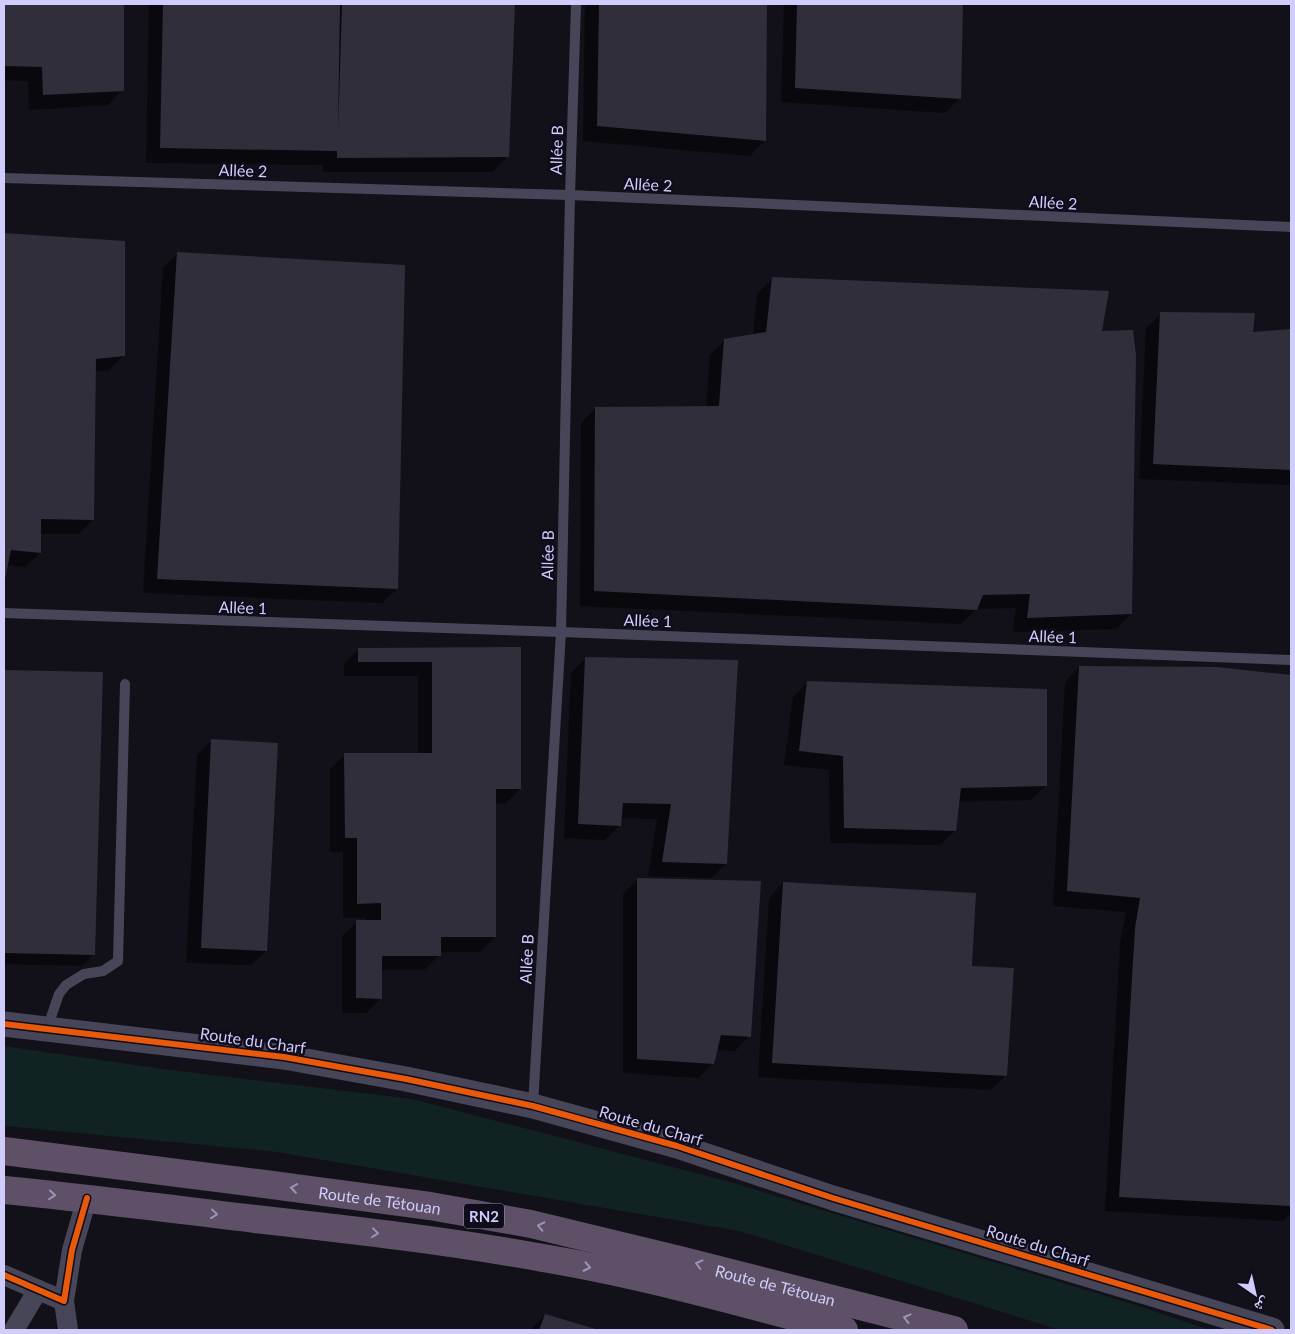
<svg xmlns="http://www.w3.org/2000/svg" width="1295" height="1334" font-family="Lato,'Noto Naskh Arabic',sans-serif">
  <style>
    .green { fill: #122 }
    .shadow { fill: #0007 }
    .building { fill: #302e3b }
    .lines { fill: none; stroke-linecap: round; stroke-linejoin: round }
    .service { stroke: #474659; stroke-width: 10 }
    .minor { stroke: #474659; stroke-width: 20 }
    .tertiary { stroke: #474659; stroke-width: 25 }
    .trunk { stroke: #5e5067; stroke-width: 28 }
    .cycleway-casing { stroke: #0f0d1c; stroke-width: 9 }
    .cycleway { stroke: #e8590c; stroke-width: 6 }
    .oneway { stroke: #9d94b8 }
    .labels { text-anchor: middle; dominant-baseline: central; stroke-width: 5; stroke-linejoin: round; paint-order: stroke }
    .shield { fill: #0f0d1c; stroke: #9693b8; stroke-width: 1 }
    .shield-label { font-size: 15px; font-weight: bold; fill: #d0ccfb }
    .street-label { font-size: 16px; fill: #d0ccfb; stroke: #0f0d1c }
  </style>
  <rect width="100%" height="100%" fill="#121018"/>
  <path class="green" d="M 4,1046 L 163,1069 L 413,1099 L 730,1182 L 1136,1305 L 1210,1330 L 1060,1330 L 739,1231 L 277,1152 L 4,1126 Z"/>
  <g class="shadow">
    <path d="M 4,4 L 123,4 L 122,90 L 108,105 L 29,110 L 28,81 L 4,80 Z"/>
    <path d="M 149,4 L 514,4 L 507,157 L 492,172 L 323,172 L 323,165 L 146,163 Z"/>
    <path d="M 585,4 L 765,4 L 764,141 L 750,156 L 583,141 Z"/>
    <path d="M 784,4 L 962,4 L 960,98 L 945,113 L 781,102 Z"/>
    <path d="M 4,235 L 124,242 L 124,355 L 109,370 L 95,372 L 93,520 L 78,534 L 40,534 L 40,553 L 25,567 L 6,565 L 4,577 Z"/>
    <path d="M 178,253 L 397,589 L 382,603 L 143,593 L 163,268 Z"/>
    <path d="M 772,279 L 1131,614 L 1116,629 L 1013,632 L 1016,608 L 976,609 L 961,624 L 580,606 L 581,423 L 596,408 L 706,408 L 710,355 L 725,340 L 753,335 L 757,294 Z"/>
    <path d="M 1161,314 L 1251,334 L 1291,330 L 1291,485 L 1139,479 L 1146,328 Z"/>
    <path d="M 519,649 L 520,789 L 505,804 L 494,803 L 495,937 L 480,952 L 439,952 L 439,955 L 424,970 L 381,970 L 381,998 L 366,1013 L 342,1013 L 342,936 L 357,922 L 366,922 L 366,918 L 343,918 L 343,852 L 330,852 L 330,769 L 345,755 L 418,754 L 418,676 L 344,676 L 344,664 L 358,650 Z"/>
    <path d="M 586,658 L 726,864 L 711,878 L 648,876 L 657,819 L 620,818 L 620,825 L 605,840 L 564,838 L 571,673 Z"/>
    <path d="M 1079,667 L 1217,668 L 1291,676 L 1291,1213 L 1283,1221 L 1105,1211 L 1120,944 L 1126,912 L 1053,906 L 1065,682 Z"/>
    <path d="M 4,671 L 102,674 L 93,955 L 82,966 L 4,964 Z"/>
    <path d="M 808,682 L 1046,785 L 1031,800 L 958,802 L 955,831 L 940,845 L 830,843 L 829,770 L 784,765 L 793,697 Z"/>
    <path d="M 211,741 L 266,951 L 251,965 L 186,963 L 197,755 Z"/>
    <path d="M 637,880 L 749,1036 L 735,1051 L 716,1050 L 713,1063 L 698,1078 L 623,1073 L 623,894 Z"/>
    <path d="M 783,883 L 970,967 L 1006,1075 L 991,1090 L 758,1077 L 769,898 Z"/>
    <path d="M 545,1315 L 597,1330 L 530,1330 Z"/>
  </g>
  <g class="building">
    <path d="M 4,4 L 124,4 L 124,91 L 43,95 L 42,67 L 4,66 Z"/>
    <path d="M 163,4 L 340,4 L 338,133 L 342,4 L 515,4 L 509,157 L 337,158 L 337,151 L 160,148 Z"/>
    <path d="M 599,4 L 767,4 L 766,141 L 597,126 Z"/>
    <path d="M 797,4 L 963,4 L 961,99 L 795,88 Z"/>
    <path d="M 4,233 L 125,241 L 125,356 L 96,359 L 94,520 L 41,519 L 41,553 L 11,550 L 5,579 Z"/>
    <path d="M 177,252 L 405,265 L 398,589 L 157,579 Z"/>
    <path d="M 772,277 L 1109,291 L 1102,331 L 1133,330 L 1136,355 L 1132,614 L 1027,618 L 1030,594 L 983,595 L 977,610 L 594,591 L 595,407 L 719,406 L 724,339 L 766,332 Z"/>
    <path d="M 1160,312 L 1255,313 L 1253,332 L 1291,329 L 1291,470 L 1153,464 Z"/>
    <path d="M 521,647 L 521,789 L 496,789 L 496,937 L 441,937 L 441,956 L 382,956 L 382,999 L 356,998 L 356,920 L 381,920 L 381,903 L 357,904 L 357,838 L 345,838 L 344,753 L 432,753 L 432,662 L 358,662 L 358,648 Z"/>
    <path d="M 585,657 L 738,660 L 727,864 L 662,862 L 671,804 L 623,803 L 621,826 L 578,824 Z"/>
    <path d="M 1079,666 L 1217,667 L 1291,675 L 1291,1206 L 1119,1197 L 1135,928 L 1140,898 L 1067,891 Z"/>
    <path d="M 4,670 L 103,672 L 95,955 L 4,953 Z"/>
    <path d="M 807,681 L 1047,689 L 1047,786 L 961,788 L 956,831 L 844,828 L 843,756 L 799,751 Z"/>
    <path d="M 211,739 L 278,743 L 267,951 L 201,948 Z"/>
    <path d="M 637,878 L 761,881 L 751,1037 L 721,1035 L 714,1064 L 637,1059 Z"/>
    <path d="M 783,882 L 976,893 L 972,966 L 1014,968 L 1007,1076 L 772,1063 Z"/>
    <path d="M 545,1314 L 599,1330 L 539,1330 Z"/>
  </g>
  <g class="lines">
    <g class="service">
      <path d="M 4,178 L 570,195 L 1291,227"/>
      <path d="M 4,613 L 561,632 L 1291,660"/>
      <path d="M 47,1029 L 59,994 L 66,985 L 84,974 L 103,971 L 118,961 L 125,684"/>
      <path d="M 533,1105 L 561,632 L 570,195 L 576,4"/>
    </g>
    <g class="minor">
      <path d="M 4,1275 L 64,1301 L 72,1250 L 87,1198"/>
      <path d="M 64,1301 L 68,1330"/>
      <path d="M 14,1330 L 38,1290"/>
    </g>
    <path class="tertiary" d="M 4,1024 L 284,1057 L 406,1079 L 533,1106 L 677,1146 L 833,1198 L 1272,1330"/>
    <g class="trunk">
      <path id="s1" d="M 4,1151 L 257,1183 L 430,1206 L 531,1224 L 680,1260 L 954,1330"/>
      <path d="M 4,1190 C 88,1198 171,1209 255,1219 C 353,1230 451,1241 549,1259 C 648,1276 747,1304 844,1330"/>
    </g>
    <defs>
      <g id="cycleway">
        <path d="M 4,1024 L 284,1057 L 406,1079 L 533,1106 L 677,1146 L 833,1198 L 1272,1330"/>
        <path d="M 4,1275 L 64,1301 L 72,1250 L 87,1198"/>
      </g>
    </defs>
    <use href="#cycleway" class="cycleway-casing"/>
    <use href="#cycleway" class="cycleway"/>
  </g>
  <defs><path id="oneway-chevron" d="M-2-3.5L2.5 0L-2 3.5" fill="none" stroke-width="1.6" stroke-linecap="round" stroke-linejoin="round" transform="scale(1.25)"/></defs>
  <g class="oneway">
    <use href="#oneway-chevron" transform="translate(294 1188) rotate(-172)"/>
    <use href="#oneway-chevron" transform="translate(52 1195) rotate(5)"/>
    <use href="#oneway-chevron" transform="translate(214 1214) rotate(7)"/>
    <use href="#oneway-chevron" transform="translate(541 1226) rotate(-167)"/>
    <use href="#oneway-chevron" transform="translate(375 1233) rotate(7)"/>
    <use href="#oneway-chevron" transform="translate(699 1264) rotate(-166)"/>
    <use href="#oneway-chevron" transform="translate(587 1267) rotate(12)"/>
    <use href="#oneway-chevron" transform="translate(907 1318) rotate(-166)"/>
  </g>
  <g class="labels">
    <rect class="shield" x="464" y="1203.5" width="40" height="25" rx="4"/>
    <g class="shield-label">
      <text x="484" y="1216">RN2</text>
    </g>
    <g class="street-label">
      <text transform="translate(556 150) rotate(-88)">Allée B</text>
      <text transform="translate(243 170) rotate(2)">Allée 2</text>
      <text transform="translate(648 184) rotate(3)">Allée 2</text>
      <text transform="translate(1053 202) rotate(3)">Allée 2</text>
      <text transform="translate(547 555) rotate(-89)">Allée B</text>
      <text transform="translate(243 607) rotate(2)">Allée 1</text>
      <text transform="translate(648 620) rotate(2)">Allée 1</text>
      <text transform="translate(1053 636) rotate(2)">Allée 1</text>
      <text transform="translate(526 959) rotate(-87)">Allée B</text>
      <text transform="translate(253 1040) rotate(8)">Route du Charf</text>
      <text transform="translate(651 1125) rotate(16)">Route du Charf</text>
      <text stroke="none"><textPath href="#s1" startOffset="379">Route de Tétouan</textPath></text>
      <text transform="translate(1038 1245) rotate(17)">Route du Charf</text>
      <text stroke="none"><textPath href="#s1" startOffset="784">Route de Tétouan</textPath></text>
    </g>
  </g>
  <rect width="1295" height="1334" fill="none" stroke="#d0ccfb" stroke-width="10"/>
  <g transform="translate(1255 1294) rotate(146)" stroke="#0f0d1c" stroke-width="4" paint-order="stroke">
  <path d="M0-4L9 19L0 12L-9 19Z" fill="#d0ccfb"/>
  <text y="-8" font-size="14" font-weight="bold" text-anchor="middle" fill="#d0ccfb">ش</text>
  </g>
</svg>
